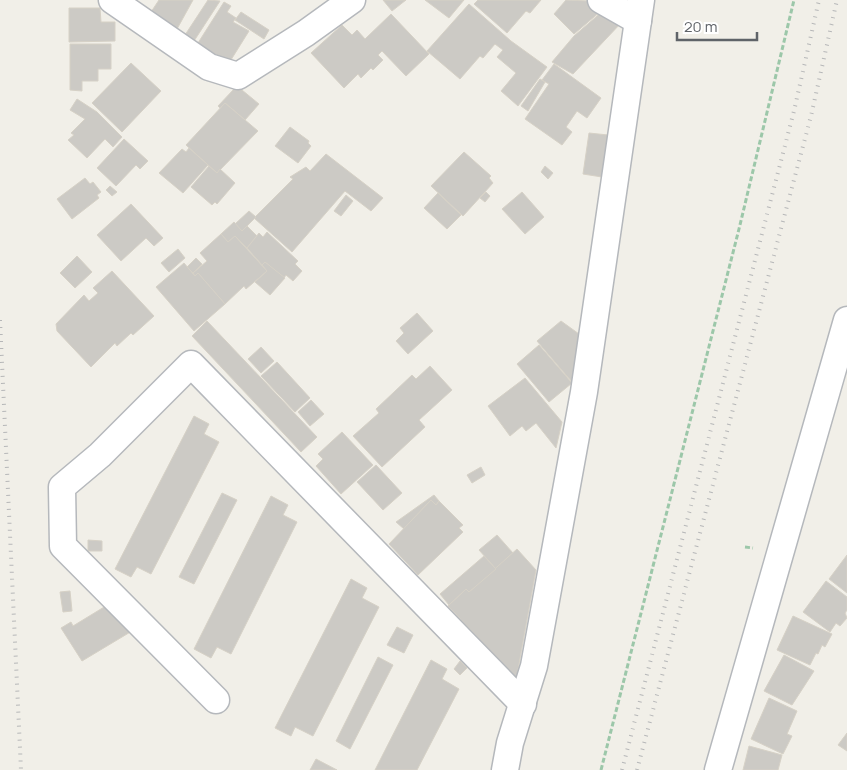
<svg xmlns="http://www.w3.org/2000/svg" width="847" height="770" font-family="Manrope,sans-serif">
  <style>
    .building { fill: #cccac5; stroke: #d6d1c6 }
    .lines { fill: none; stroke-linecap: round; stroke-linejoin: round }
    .minor-casing { stroke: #b5b8bc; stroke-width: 29 }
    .path { stroke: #9cc7a9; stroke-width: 3; stroke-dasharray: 5 2.5; stroke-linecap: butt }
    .minor { stroke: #fff; stroke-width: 26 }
    .rail { stroke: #b6b7b8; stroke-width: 4; stroke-dasharray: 1 6; stroke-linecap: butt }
  </style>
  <rect width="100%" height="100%" fill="#f1efe8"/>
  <g class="building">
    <path d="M 159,0 L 193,0 L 177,29 L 151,12 Z"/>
    <path d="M 208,0 L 220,1 L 194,41 L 185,35 Z"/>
    <path d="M 383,0 L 406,0 L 392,11 Z"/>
    <path d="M 425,0 L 464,0 L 449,18 Z"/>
    <path d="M 478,0 L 541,0 L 530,13 L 526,11 L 507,33 L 474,4 Z"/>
    <path d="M 566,0 L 589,1 L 601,11 L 574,34 L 554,14 Z"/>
    <path d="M 224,2 L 231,6 L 227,12 L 236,18 L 233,22 L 249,31 L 229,63 L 198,43 Z"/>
    <path d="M 469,4 L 511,41 L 547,67 L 518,106 L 501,91 L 516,73 L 497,57 L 503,50 L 495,44 L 483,58 L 480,56 L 460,79 L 427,51 Z"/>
    <path d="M 69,8 L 100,8 L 101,22 L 115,22 L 115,41 L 69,42 Z"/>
    <path d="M 604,10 L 621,23 L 573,74 L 552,62 L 574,36 Z"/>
    <path d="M 241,12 L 269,30 L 264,39 L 235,20 Z"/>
    <path d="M 391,14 L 429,54 L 406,76 L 382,51 L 378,55 L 383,60 L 373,70 L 371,68 L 361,78 L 358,74 L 344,88 L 311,53 L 342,25 L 352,35 L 357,30 L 365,39 Z"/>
    <path d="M 70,44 L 111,44 L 111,69 L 98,69 L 98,81 L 82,81 L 82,91 L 70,90 Z"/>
    <path d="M 131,63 L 161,91 L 122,132 L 92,103 Z"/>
    <path d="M 554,64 L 601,98 L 587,118 L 577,111 L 566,127 L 572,132 L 562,145 L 525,119 L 549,84 L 542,80 Z"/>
    <path d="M 540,79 L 545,82 L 528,111 L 521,106 Z"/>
    <path d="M 234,89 L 242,90 L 259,104 L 245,120 L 225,103 L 220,108 L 218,106 Z"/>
    <path d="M 77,99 L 97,112 L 122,137 L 113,147 L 105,139 L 87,158 L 68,140 L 74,135 L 71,133 L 85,119 L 70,110 Z"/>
    <path d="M 225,103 L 258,131 L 217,173 L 186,145 Z"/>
    <path d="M 290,127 L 309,141 L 308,143 L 311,146 L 298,163 L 275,146 Z"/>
    <path d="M 589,133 L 608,135 L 602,177 L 583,174 Z"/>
    <path d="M 124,139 L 148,161 L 140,169 L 136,165 L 116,186 L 97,168 Z"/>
    <path d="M 189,148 L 208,165 L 183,193 L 159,173 L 182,149 L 186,152 Z"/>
    <path d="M 464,152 L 491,176 L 489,178 L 493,183 L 463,216 L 431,186 Z"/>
    <path d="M 326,154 L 383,198 L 371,211 L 345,191 L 292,252 L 254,218 L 293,179 L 290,177 L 306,167 L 310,171 Z"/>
    <path d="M 209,166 L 217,173 L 220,169 L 235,183 L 217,204 L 215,202 L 212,205 L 191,187 Z"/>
    <path d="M 545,166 L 553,173 L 548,179 L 541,172 Z"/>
    <path d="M 85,178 L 90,184 L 93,182 L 101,192 L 97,195 L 99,198 L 72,219 L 57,199 Z"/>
    <path d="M 110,186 L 117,192 L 112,196 L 106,190 Z"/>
    <path d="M 486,192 L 490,196 L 485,202 L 480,198 Z"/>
    <path d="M 522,192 L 544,217 L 525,234 L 502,209 Z"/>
    <path d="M 438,193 L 461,215 L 447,229 L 424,208 Z"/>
    <path d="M 346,195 L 353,201 L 341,216 L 334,211 Z"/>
    <path d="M 131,204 L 163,238 L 154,246 L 146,238 L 121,261 L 97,235 Z"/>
    <path d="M 249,211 L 256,217 L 242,231 L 235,224 Z"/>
    <path d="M 234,222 L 242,231 L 247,226 L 257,236 L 247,248 L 235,236 L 228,242 L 221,234 Z"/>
    <path d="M 267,232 L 298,261 L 295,264 L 302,271 L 293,281 L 286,275 L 284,278 L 265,262 L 262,265 L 247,248 L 259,233 L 263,237 Z"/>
    <path d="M 221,234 L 228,242 L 235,236 L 267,271 L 246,289 L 244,286 L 225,304 L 198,273 L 195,276 L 193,273 L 207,261 L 200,253 Z"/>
    <path d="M 178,249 L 185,258 L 169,272 L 161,263 Z"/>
    <path d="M 77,256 L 92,272 L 75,288 L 60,273 Z"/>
    <path d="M 196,258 L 202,264 L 193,273 L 187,267 Z"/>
    <path d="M 265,262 L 285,278 L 270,295 L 255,282 L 267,271 L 262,265 Z"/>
    <path d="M 184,263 L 195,276 L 198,273 L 225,304 L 194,331 L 156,287 Z"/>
    <path d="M 112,271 L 154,316 L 133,335 L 131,333 L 117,346 L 115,343 L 91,367 L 57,331 L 56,324 L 84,295 L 89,301 L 98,293 L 93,288 Z"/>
    <path d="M 417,313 L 433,331 L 408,354 L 396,341 L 404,333 L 400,328 Z"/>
    <path d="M 207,321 L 317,437 L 301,452 L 192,336 Z"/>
    <path d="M 561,321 L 579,334 L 572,382 L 537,341 Z"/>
    <path d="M 539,345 L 572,383 L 549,402 L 517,364 Z"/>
    <path d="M 261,347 L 274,361 L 261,373 L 248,359 Z"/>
    <path d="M 277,362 L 310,398 L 295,412 L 261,376 Z"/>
    <path d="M 430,366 L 452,390 L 419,420 L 425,427 L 382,467 L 353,436 L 379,413 L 376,409 L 412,375 L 416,379 Z"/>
    <path d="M 525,378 L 562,422 L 556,448 L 536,423 L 526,431 L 522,426 L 510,436 L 488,406 Z"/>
    <path d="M 311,400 L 324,414 L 310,426 L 298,412 Z"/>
    <path d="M 194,416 L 209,424 L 204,434 L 219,442 L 151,574 L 137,567 L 131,577 L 115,569 Z"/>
    <path d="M 342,432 L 373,465 L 341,494 L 316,466 L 323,459 L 318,454 Z"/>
    <path d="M 376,465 L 402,493 L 383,510 L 357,482 Z"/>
    <path d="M 481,467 L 485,475 L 472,483 L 467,475 Z"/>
    <path d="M 222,493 L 237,500 L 194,584 L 179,577 Z"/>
    <path d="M 434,495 L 439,501 L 436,505 L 431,500 L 404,529 L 396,522 Z"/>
    <path d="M 271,496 L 288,505 L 283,515 L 297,522 L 231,654 L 217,647 L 211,658 L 194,649 Z"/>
    <path d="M 431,500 L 436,505 L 439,501 L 463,525 L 459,528 L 463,532 L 418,575 L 389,544 Z"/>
    <path d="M 497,535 L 513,553 L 496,569 L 479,550 Z"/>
    <path d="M 88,540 L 102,541 L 102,551 L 88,551 Z"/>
    <path d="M 517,549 L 536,570 L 517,675 L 515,677 L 448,606 L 466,589 L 469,592 Z"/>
    <path d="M 847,555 L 847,593 L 829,579 Z"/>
    <path d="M 484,556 L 496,569 L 469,592 L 466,589 L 449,605 L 440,594 Z"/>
    <path d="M 351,579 L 367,588 L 362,598 L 379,607 L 313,736 L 295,727 L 291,736 L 275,728 Z"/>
    <path d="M 826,581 L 847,597 L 847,610 L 845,613 L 847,618 L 840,626 L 836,623 L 830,632 L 803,612 Z"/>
    <path d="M 70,591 L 72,611 L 63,612 L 60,592 Z"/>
    <path d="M 114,601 L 132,631 L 82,661 L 61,628 L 71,622 L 73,626 Z"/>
    <path d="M 793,616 L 832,634 L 825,647 L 822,645 L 818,654 L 816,653 L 810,665 L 777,650 Z"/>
    <path d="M 397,627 L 413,635 L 404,653 L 387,645 Z"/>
    <path d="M 784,655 L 814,671 L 792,705 L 764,691 Z"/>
    <path d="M 378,657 L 393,665 L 350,749 L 336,741 Z"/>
    <path d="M 431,660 L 447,669 L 442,679 L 459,689 L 417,770 L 375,770 Z"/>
    <path d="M 460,661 L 467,668 L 460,675 L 454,669 Z"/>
    <path d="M 769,698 L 797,711 L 787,734 L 792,736 L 783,754 L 751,739 Z"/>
    <path d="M 847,733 L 847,751 L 838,745 Z"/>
    <path d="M 749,746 L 782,755 L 778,770 L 743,770 Z"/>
    <path d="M 316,759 L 337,770 L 310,770 Z"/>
  </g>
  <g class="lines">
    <defs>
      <g id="minor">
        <path d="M 112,0 L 209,67 L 238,76 L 306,33 L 352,0"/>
        <path d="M 601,0 L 638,21"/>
        <path d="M 216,700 L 63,546 L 62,487 L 100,455 L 191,364 L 523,704"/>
        <path d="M 505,770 L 510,743 L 534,666 L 584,392 L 641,0"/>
        <path d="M 718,770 L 847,320"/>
      </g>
    </defs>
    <use href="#minor" class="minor-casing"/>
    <g class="path">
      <path d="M 745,547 L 753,548"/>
      <path d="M 601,770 L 739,229 L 794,0"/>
    </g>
    <use href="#minor" class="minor"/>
    <g class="rail">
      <path d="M 0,320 L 21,770"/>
      <path d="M 622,770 L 794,111 L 819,0"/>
      <path d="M 637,770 L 811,116 L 837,0"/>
    </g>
  </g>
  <path d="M677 32v8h80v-8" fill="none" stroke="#5f6368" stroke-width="2.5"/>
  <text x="684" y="32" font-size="15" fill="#5f6368" stroke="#ffffff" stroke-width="4" paint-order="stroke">20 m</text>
</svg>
